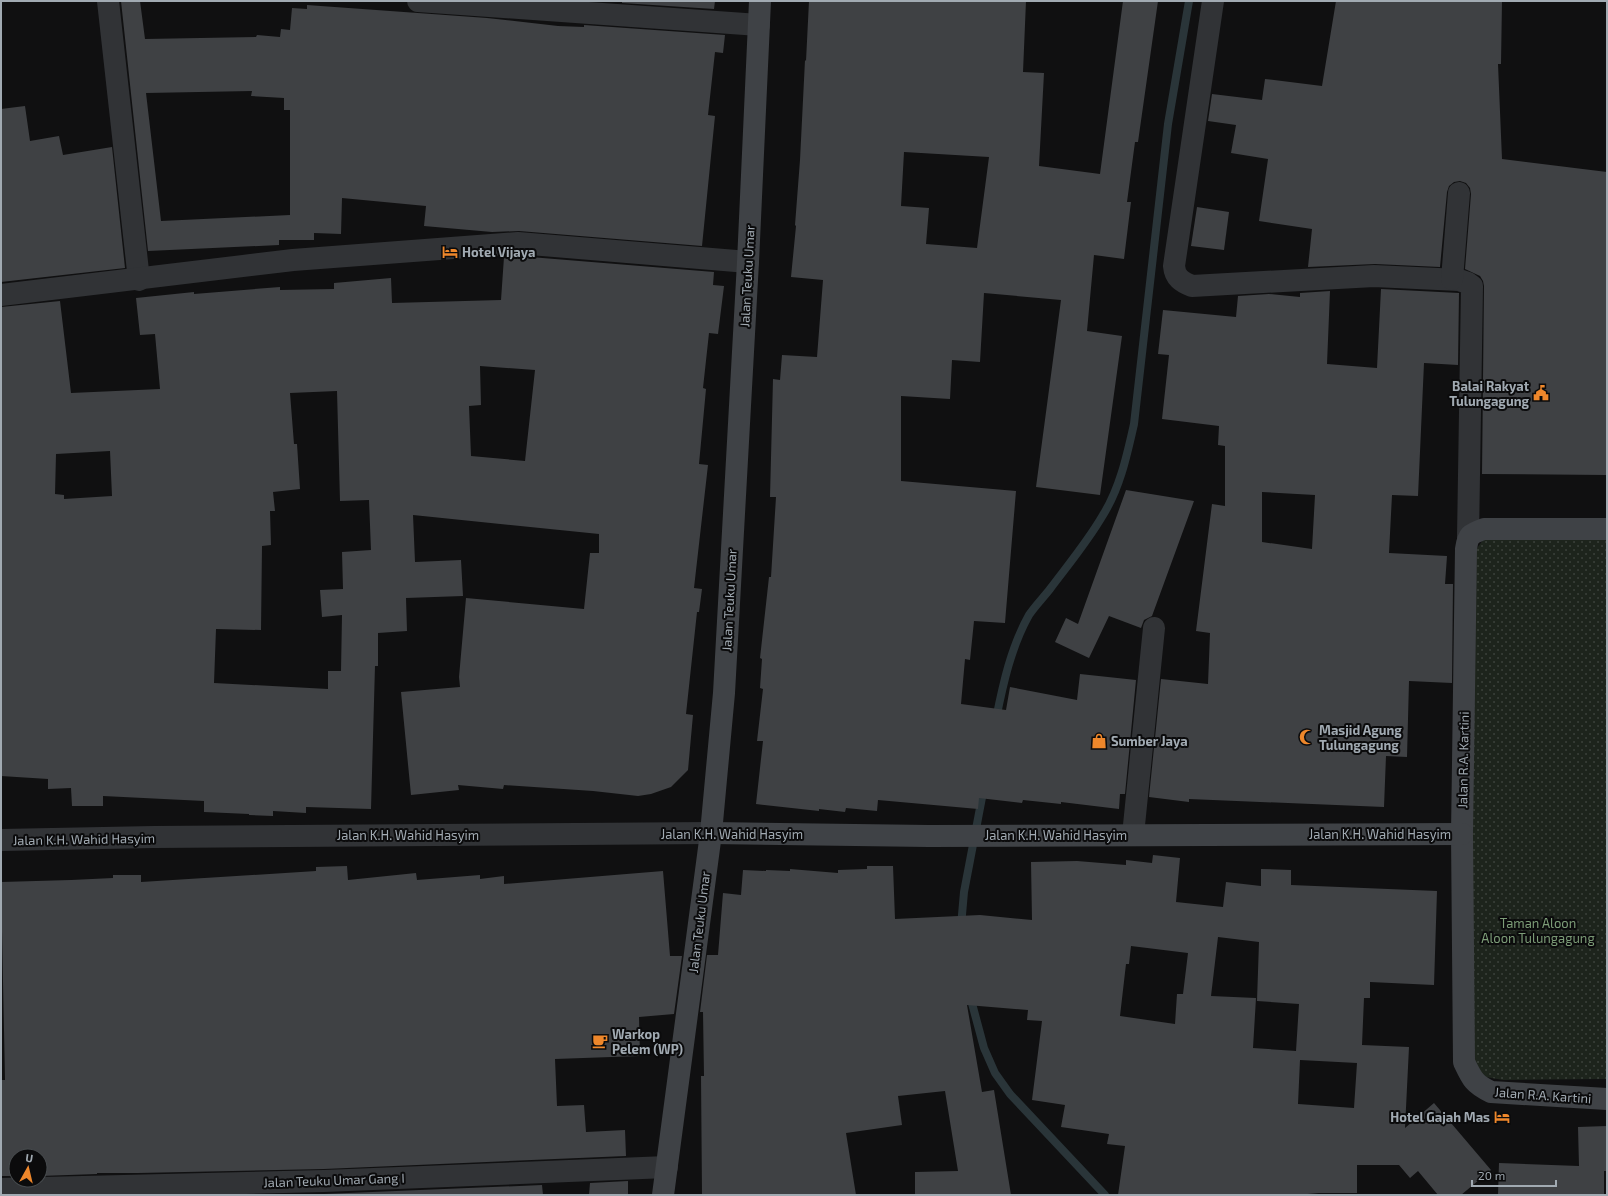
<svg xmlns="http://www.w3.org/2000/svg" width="1608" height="1196" font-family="'Exo 2',sans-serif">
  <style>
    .park { fill: url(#park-dots) }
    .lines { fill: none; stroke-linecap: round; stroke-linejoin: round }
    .stream { stroke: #2a3539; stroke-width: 8 }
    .building { fill: #3f4144; fill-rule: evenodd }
    .street { stroke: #313336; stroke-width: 22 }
    .secondary { stroke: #3f4246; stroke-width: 22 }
    .labels { text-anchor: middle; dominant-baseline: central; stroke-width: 4; stroke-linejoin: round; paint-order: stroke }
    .poi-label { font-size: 13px; font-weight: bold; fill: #a1aab2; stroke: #0b0b0c; text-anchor: start }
    .street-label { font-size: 13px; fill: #a1aab2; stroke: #0b0b0c }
    .park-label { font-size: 13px; fill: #7d9d78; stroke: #0b0b0c }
  </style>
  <defs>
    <pattern id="park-dots" width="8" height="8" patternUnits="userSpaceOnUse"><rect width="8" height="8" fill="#1d241c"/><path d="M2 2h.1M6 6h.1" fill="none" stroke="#3b413b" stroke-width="1.8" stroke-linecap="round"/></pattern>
  </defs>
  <rect width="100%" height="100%" fill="#101011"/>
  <path class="park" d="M 1491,538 L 1607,540 L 1607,1079 L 1503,1080 L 1486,1077 L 1476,1068 L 1468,1054 L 1475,551 L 1483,540 Z"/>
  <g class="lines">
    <g class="stream">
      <path d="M 996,719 C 1003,684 1011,647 1029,615 C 1035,606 1043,598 1050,589 C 1068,565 1088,541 1103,515 C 1120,488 1127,455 1134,424 L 1168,124 L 1189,1"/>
      <path d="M 961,926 L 964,892 L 984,787"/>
      <path d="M 970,996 L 984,1048 L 995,1073 L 1010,1094 L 1105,1195"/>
    </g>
  </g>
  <g class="building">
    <path d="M 121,1 L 140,1 L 145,39 L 256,37 L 257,35 L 280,37 L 281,29 L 290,30 L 292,8 L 307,9 L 307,5 L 487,18 L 558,26 L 584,27 L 584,25 L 725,35 L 723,53 L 715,52 L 708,115 L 715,116 L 702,246 L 519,231 L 492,232 L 424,226 L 426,206 L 342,198 L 341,234 L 314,233 L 314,240 L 279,240 L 279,245 L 148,251 ZM 252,91 L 251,96 L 284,98 L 284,110 L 290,110 L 290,215 L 161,221 L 146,93 Z"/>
    <path d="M 622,1 L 715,1 L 714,9 L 622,3 Z"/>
    <path d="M 809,1 L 1026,1 L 1023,72 L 1044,73 L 1039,166 L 1100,174 L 1123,1 L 1158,1 L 1138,142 L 1135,142 L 1127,202 L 1131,202 L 1124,259 L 1094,255 L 1087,331 L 1122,336 L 1100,495 L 1036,487 L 1061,300 L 984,293 L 980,362 L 952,360 L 950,399 L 901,396 L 901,481 L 1016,491 L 1005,623 L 974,621 L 970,660 L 965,659 L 961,704 L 1006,710 L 1010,687 L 1077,700 L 1080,674 L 1136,680 L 1125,794 L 1120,794 L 1119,809 L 1061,802 L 1061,804 L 1023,800 L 1022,803 L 979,798 L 978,809 L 878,800 L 877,811 L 846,808 L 845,812 L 819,809 L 819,811 L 756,804 L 763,741 L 757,741 L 763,689 L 760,688 L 762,659 L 760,658 L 769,577 L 771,577 L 776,497 L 770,497 L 773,379 L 780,380 L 782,355 L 817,357 L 823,280 L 791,277 L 796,226 L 795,225 L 800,160 L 805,60 L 806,61 ZM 904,152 L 989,157 L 977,248 L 926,244 L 929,208 L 901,206 Z"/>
    <path d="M 1336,1 L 1502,1 L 1501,64 L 1498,64 L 1502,159 L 1607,172 L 1607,475 L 1482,474 L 1484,286 L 1483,281 L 1480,276 L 1465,269 L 1471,194 L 1470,188 L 1466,183 L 1460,181 L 1454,182 L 1449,186 L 1447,192 L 1440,267 L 1375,264 L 1308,267 L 1312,229 L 1259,221 L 1268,159 L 1231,153 L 1236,125 L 1208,121 L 1212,94 L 1262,100 L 1265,79 L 1322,86 Z"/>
    <path d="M 25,106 L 30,141 L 59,136 L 63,155 L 112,147 L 125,268 L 1,282 L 1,109 Z"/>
    <path d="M 1197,207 L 1229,212 L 1224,250 L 1191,246 Z"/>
    <path d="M 518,256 L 714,272 L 713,285 L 724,286 L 718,334 L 709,333 L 703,388 L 706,389 L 699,464 L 708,465 L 694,588 L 702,589 L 699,612 L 697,612 L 686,714 L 693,715 L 688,770 L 671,787 L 651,794 L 638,796 L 593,791 L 504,785 L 503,789 L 458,785 L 459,790 L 411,795 L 401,692 L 460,687 L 459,677 L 466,598 L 584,609 L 590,553 L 599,553 L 599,534 L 413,515 L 415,562 L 461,560 L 463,596 L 406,598 L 407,631 L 378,633 L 378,666 L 375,666 L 371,809 L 306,807 L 306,813 L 273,811 L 273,816 L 249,815 L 249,814 L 204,812 L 204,801 L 103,796 L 103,806 L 72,806 L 71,788 L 48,789 L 48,779 L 1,776 L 1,307 L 60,301 L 71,393 L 160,389 L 155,334 L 140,335 L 136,298 L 194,292 L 194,294 L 280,287 L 280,290 L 334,289 L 334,283 L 391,278 L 392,303 L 501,300 L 504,257 ZM 480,366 L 535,370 L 525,461 L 471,456 L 469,406 L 481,405 ZM 337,391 L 340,501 L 369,500 L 371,550 L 342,552 L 343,589 L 320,590 L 322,617 L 342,615 L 341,671 L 328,671 L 328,689 L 214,683 L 216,629 L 261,630 L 262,546 L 271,545 L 270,511 L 275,511 L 273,492 L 300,489 L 297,444 L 294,444 L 290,393 ZM 110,451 L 112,496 L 64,499 L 64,495 L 55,494 L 56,454 Z"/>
    <path d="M 1381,289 L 1459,293 L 1458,365 L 1424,363 L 1418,496 L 1392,495 L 1389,553 L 1447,556 L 1445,584 L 1453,584 L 1452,683 L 1409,681 L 1407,757 L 1386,756 L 1384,807 L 1189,799 L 1189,802 L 1149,797 L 1161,679 L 1208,684 L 1210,633 L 1196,631 L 1212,504 L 1225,506 L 1225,446 L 1218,445 L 1219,426 L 1162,419 L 1169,355 L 1158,354 L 1163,310 L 1236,317 L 1238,296 L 1269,294 L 1300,297 L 1300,293 L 1330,291 L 1327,364 L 1377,368 ZM 1262,492 L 1315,495 L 1312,549 L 1262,542 Z"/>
    <path d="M 1126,490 L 1194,501 L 1152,616 L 1144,620 L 1141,628 L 1109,616 L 1089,658 L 1055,642 L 1066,618 L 1078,624 Z"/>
    <path d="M 1153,855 L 1180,858 L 1176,902 L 1223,907 L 1226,882 L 1261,886 L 1261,869 L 1291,870 L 1291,885 L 1437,891 L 1434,985 L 1370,982 L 1370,998 L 1364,998 L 1362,1045 L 1409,1047 L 1405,1128 L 1434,1103 L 1491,1170 L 1461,1195 L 1438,1195 L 1418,1171 L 1410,1178 L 1399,1165 L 1357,1165 L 1357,1193 L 1319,1193 L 1296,1195 L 1118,1195 L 1125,1146 L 1107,1144 L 1109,1134 L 1061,1127 L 1065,1105 L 1032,1100 L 1042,1021 L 1027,1020 L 1028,1010 L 967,1005 L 982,1092 L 994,1090 L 1011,1195 L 915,1195 L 915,1172 L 958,1171 L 945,1091 L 898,1096 L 902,1125 L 846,1133 L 856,1195 L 702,1195 L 701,1076 L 704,1076 L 703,1012 L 700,1012 L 707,955 L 718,955 L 723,893 L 741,895 L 743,870 L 766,871 L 766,870 L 790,871 L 790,869 L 838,873 L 838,870 L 867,869 L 867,866 L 893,866 L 895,919 L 980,915 L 1032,920 L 1031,862 L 1077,861 L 1126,865 L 1126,860 L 1152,863 ZM 1218,937 L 1259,942 L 1257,1001 L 1299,1004 L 1296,1051 L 1253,1048 L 1256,998 L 1211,996 ZM 1131,946 L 1188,953 L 1183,994 L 1177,994 L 1175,1024 L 1120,1016 L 1126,964 L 1129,964 ZM 1300,1060 L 1357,1063 L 1354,1108 L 1298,1104 Z"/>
    <path d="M 347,866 L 348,880 L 416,873 L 417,880 L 480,875 L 480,879 L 504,876 L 504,884 L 663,871 L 670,956 L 682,956 L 674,1014 L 639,1017 L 640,1056 L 555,1059 L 557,1106 L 584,1105 L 586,1132 L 625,1130 L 626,1156 L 324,1169 L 138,1173 L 97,1173 L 97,1174 L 40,1176 L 40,1156 L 16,1156 L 16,1176 L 1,1176 L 2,1080 L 5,1080 L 1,882 L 71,880 L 113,878 L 113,875 L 141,875 L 141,882 L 316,871 L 316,867 Z"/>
    <path d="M 1607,1126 L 1607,1171 L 1604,1171 L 1604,1195 L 1498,1195 L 1499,1163 L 1579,1166 L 1578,1127 Z"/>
    <path d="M 628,1181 L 628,1195 L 589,1195 L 590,1183 Z"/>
    <path d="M 542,1185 L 543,1195 L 264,1195 L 324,1194 Z"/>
  </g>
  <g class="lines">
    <g class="street">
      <path d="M 108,1 L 139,280"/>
      <path d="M 418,1 L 759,25"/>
      <path d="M 1213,1 L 1174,266 C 1175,278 1182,282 1192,286 L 1374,276 L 1459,280 L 1468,283 L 1472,286 L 1468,538"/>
      <path d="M 1452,279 L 1459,193"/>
      <path d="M 1,295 L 293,260 L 518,243 L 748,262"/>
      <path d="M 1133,835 L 1154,628"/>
      <path d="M 1,840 L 154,837 L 711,833"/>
      <path d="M 1,1189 L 324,1181 L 667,1167"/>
    </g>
    <g class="secondary">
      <path d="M 1607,529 L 1484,529 C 1470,534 1468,535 1466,549 L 1462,834 L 1464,1062 C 1472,1079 1474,1084 1491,1092 L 1607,1099"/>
      <path d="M 711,833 L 929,836 L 1462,834"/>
      <path d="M 663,1195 L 711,833 L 724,693 L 748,262 L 760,1"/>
    </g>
  </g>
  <defs>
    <symbol id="hotel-bare" viewBox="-9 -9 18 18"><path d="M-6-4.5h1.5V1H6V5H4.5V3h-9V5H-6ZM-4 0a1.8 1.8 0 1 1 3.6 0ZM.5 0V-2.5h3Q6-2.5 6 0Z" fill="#ee872b" stroke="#0b0b0c" stroke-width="2.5" paint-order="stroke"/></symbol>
    <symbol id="civic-bare" viewBox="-9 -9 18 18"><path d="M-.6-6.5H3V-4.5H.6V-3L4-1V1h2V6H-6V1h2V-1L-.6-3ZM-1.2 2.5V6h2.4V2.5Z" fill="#ee872b" stroke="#0b0b0c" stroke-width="2.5" paint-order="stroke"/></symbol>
    <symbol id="mosque-bare" viewBox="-9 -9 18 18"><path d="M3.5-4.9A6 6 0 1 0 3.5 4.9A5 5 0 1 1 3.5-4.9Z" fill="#ee872b" stroke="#0b0b0c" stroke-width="2.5" paint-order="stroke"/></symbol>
    <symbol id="shop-bare" viewBox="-9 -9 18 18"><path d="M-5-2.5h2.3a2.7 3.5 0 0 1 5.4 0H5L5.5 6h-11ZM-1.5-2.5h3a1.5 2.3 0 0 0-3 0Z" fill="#ee872b" stroke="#0b0b0c" stroke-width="2.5" paint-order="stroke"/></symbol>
    <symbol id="cafe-bare" viewBox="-9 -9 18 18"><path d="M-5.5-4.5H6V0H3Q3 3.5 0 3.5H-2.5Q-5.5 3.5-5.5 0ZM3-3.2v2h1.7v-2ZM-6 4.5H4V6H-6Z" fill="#ee872b" stroke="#0b0b0c" stroke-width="2.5" paint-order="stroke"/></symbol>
  </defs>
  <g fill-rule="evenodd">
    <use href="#hotel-bare" x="439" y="241" width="22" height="22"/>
    <use href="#civic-bare" x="1530" y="382" width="22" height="22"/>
    <use href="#mosque-bare" x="1296" y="726" width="22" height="22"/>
    <use href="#shop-bare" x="1088" y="730" width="22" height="22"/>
    <use href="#cafe-bare" x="589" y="1030" width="22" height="22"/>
    <use href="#hotel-bare" x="1491" y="1106" width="22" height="22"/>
  </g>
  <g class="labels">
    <g class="poi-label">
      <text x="462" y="252">Hotel Vijaya</text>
      <text x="1529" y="386" text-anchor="end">Balai Rakyat<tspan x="1529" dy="15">Tulungagung</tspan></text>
      <text x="1319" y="730">Masjid Agung<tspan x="1319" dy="15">Tulungagung</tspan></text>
      <text x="1111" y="741">Sumber Jaya</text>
      <text x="612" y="1034">Warkop<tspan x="612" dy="15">Pelem (WP)</tspan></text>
      <text x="1490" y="1117" text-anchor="end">Hotel Gajah Mas</text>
    </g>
    <g class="street-label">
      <text transform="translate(747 276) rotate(-87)">Jalan Teuku Umar</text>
      <text transform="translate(729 600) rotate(-87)">Jalan Teuku Umar</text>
      <text transform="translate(1463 760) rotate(-89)">Jalan R.A. Kartini</text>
      <text x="732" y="834">Jalan K.H. Wahid Hasyim</text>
      <text x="1380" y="834">Jalan K.H. Wahid Hasyim</text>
      <text x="408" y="835">Jalan K.H. Wahid Hasyim</text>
      <text x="1056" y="835">Jalan K.H. Wahid Hasyim</text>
      <text transform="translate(84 839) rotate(-1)">Jalan K.H. Wahid Hasyim</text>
      <text transform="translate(699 922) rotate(-83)">Jalan Teuku Umar</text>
      <text transform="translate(1543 1095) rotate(4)">Jalan R.A. Kartini</text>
      <text transform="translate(334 1180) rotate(-2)">Jalan Teuku Umar Gang I</text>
    </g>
    <g class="park-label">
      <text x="1538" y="923">Taman Aloon<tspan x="1538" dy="15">Aloon Tulungagung</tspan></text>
    </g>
  </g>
  <rect width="1608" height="1196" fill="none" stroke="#a1aab2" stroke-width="4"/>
  <g transform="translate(28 1168) rotate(8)"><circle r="19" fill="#0b0b0c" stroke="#474b4e"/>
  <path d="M0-3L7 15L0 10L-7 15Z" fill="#ee872b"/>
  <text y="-6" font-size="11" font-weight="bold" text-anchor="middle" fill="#a1aab2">U</text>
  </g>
  <path d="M1472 1180v6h84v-6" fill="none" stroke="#a1aab2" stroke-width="2"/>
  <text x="1478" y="1180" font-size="12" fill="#a1aab2" stroke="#0b0b0c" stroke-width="3" paint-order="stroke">20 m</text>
</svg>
